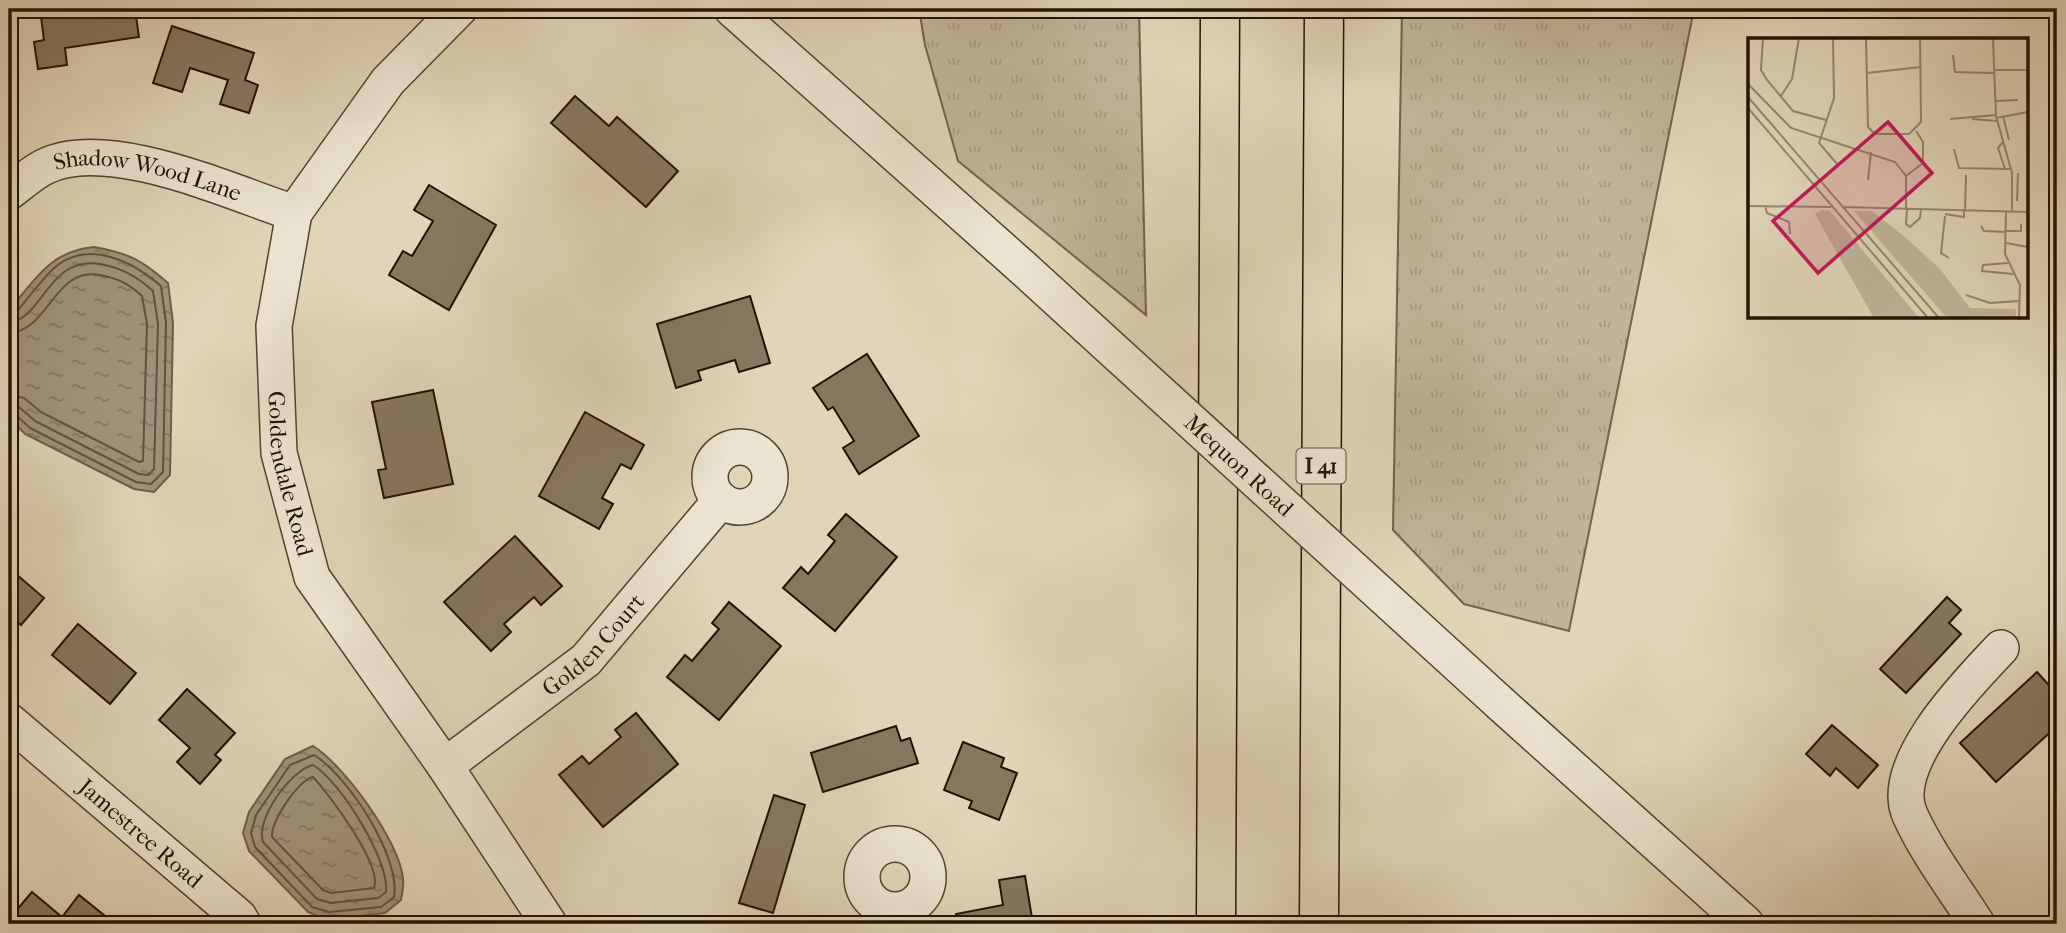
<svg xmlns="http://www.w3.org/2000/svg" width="2066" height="933" font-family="'IM FELL French Canon',serif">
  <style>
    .grass { fill: url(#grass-tufts); stroke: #72624e; stroke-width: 2 }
    .water { fill: url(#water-ripples); stroke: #6e5e4a; stroke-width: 2 }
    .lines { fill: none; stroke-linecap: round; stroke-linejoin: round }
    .shore { stroke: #62523e; stroke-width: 2 }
    .building { fill: #867761; stroke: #241102; stroke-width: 2 }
    .minor-casing { stroke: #534230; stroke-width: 38 }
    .highway-casing { stroke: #241102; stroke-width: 41 }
    .minor { stroke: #ebe4d1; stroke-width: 35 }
    .highway { stroke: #e0d5b8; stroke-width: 38 }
    .minor-bridge-casing { stroke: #534230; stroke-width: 38; stroke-linecap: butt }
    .minor-bridge { stroke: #ebe4d1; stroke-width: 35 }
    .labels { text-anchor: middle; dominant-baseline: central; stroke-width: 7; stroke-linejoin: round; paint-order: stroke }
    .shield { fill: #ebe4d1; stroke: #605040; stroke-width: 2 }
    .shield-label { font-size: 21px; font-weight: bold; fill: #241102 }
    .street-label { font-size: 23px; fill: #241102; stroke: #ebe4d1 }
    .inset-road { fill: none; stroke: #95876f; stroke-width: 2 }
    .view { fill: #c2185b; fill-opacity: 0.15; stroke: #c2185b; stroke-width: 3.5 }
    .inset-edge { fill: none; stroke: #241102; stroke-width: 3.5 }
  </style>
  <defs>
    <pattern id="grass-tufts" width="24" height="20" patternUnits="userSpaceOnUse" patternTransform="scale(1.75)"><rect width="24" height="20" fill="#c0b499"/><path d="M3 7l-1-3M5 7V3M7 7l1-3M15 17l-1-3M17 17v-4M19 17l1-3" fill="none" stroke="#a59a82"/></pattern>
    <pattern id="water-ripples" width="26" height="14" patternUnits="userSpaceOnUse" patternTransform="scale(1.75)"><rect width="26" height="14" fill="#a0927a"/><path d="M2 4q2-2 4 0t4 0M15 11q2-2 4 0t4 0" fill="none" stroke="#827662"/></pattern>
  </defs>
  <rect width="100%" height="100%" fill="#e0d5b8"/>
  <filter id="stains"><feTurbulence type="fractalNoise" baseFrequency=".00286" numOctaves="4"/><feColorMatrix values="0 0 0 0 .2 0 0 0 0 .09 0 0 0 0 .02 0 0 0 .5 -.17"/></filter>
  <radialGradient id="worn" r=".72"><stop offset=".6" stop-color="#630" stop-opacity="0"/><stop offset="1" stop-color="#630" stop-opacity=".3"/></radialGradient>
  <g class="grass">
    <path d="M 919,9 L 1139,9 L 1146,315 L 958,161 L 925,45 Z"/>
    <path d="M 1402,9 L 1694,9 L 1569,631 L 1464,604 L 1393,530 Z"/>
  </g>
  <g class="water">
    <path d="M 94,247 C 128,253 142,260 168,283 L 173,323 L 170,475 L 154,492 L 134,489 L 25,434 L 9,418 L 9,310 C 36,279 50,251 94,247 Z"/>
    <path d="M 313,746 C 344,765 400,842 403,879 C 404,885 402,894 401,900 L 385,913 L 328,920 L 308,912 L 249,851 L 243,833 L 249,812 L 285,759 Z"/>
  </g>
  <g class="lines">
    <g class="shore">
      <path d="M 9,313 L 17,311 C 29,297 40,282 53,269 C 87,238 132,261 161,286 L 166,323 L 163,472 L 151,484 L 136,482 L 30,428 L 16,415 L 9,414"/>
      <path d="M 9,322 C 43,320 48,255 100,264 C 122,268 136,276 153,291 L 158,324 L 154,469 L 148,475 L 139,474 L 35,421 L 19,407 L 9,405"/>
      <path d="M 9,333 C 49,331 54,267 99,275 C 118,278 129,284 142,296 L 147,324 L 143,461 L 139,462 L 41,412 L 24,398 L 9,394"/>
      <path d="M 314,755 C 348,776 401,857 394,897 L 381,907 L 329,912 L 312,907 L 255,847 L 251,833 L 256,815 L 290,765 Z"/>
      <path d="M 313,765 C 340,781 390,861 386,892 L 378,898 L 331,903 L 317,899 L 263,842 C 255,819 291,770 313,765 Z"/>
      <path d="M 313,777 C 329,794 383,866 374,888 L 331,893 L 323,890 L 272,837 C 270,822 299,779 313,777 Z"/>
    </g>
  </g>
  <g class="building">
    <path d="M 40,9 L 135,9 L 139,37 L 65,48 L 67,65 L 38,69 L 34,42 L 44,40 Z"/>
    <path d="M 172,26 L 254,53 L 245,80 L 258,85 L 249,113 L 220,104 L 228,80 L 190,68 L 182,92 L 153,83 Z"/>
    <path d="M 575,96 L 609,126 L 617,117 L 678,171 L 646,207 L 551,123 Z"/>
    <path d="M 429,185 L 496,225 L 449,310 L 389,275 L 403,251 L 412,256 L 433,221 L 414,210 Z"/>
    <path d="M 750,296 L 770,363 L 739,372 L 735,360 L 698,371 L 701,380 L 676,388 L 657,324 Z"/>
    <path d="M 867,354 L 919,436 L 859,474 L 843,448 L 854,441 L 833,407 L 828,410 L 813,388 Z"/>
    <path d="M 433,390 L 453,484 L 384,498 L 378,470 L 386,469 L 372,402 Z"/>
    <path d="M 585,412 L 644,445 L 631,469 L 621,464 L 602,498 L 613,504 L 599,529 L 539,496 Z"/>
    <path d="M 846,514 L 897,557 L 835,631 L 783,588 L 801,567 L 808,574 L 835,541 L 828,535 Z"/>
    <path d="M 515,536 L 562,586 L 541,605 L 534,597 L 504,624 L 511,632 L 491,651 L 444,602 Z"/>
    <path d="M 9,568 L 44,598 L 21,625 L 9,615 Z"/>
    <path d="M 1947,597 L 1961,610 L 1949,623 L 1961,634 L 1906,693 L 1880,669 Z"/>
    <path d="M 729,602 L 781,646 L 719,720 L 667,677 L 685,655 L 692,661 L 719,629 L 712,623 Z"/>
    <path d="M 78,624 L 136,673 L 110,704 L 52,655 Z"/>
    <path d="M 2037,672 L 2057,694 L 2057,726 L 1996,782 L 1960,743 Z"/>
    <path d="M 187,689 L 235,733 L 215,755 L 221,760 L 200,784 L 177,762 L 190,748 L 159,720 Z"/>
    <path d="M 636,713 L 678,764 L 603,827 L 559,775 L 582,756 L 589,764 L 621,737 L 615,730 Z"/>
    <path d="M 1832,725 L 1878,765 L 1858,788 L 1836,768 L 1830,776 L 1806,754 Z"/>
    <path d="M 896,726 L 901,741 L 910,738 L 918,763 L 823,792 L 811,753 Z"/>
    <path d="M 963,742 L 1004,758 L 1001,767 L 1017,773 L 999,820 L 969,808 L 972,801 L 944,790 Z"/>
    <path d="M 774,795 L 805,805 L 773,913 L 739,903 Z"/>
    <path d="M 1025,876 L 1033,924 L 957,924 L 956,914 L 1003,905 L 999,880 Z"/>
    <path d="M 32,892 L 62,917 L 79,895 L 115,924 L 9,924 L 9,919 Z"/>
  </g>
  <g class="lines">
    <defs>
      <g id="minor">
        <path id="s1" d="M 459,9 L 388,81 L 294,213 L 274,326 L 279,453 L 312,577 L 445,766 L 549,924"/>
        <path d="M 732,9 L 1022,267"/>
        <path id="s2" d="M 9,192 C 20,184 32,173 44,167 C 107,135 230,192 294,213"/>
        <circle cx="740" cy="477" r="30"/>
        <path d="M 1501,704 L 1746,924"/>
        <path id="s3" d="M 9,721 L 239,917 L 243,924"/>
        <path id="s4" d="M 445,766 L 586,660 L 721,500"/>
        <circle cx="895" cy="877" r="33"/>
        <path d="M 1977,924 C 1955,889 1927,853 1910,815 C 1887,764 1970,681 2001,648"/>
      </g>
      <g id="highway">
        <path d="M 1216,924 L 1220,9"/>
        <path d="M 1319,924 L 1324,9"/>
      </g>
    </defs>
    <use href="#minor" class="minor-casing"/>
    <use href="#highway" class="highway-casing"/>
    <use href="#minor" class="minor"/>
    <use href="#highway" class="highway"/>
    <defs>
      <g id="minor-bridge">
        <path id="s5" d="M 1022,267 L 1501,704"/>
      </g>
    </defs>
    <use href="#minor-bridge" class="minor-bridge-casing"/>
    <use href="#minor-bridge" class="minor-bridge"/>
  </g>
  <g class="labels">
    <rect class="shield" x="1296.5" y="448.5" width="49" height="35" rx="5"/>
    <g class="shield-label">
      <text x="1321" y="466">I 41</text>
    </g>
    <g class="street-label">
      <text stroke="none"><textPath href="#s2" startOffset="150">Shadow Wood Lane</textPath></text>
      <text stroke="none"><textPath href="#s5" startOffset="294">Mequon Road</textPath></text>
      <text stroke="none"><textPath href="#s1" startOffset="527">Goldendale Road</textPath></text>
      <text stroke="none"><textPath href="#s4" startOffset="192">Golden Court</textPath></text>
      <text stroke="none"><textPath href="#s3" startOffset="173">Jamestree Road</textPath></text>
    </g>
  </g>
  <g transform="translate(1748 38)">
    <rect width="280" height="280" fill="#e0d5b8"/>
    <path d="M 74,172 L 82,173 L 171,280 L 126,280 L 67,176 ZM 106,173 L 124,173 L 158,200 L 191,230 L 222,270 L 268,271 L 268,280 L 199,280 Z" fill="#c0b499"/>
    <path class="inset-road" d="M 15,0 L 13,32 L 19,42 L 45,73 L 78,82M 85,0 L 86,60 L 71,105 L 91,128M 118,0 L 120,89 L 127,96 L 161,96 L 173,84 L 172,0M 245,0 L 248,78 L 264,135 L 264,174M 205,17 L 207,34 L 246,35M 246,32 L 280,32M 119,35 L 173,29M 0,46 L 43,90 L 147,124 L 158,138 L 158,170M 279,54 L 280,32M 33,58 L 44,41 L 51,0M 0,59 L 191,280M 247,63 L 270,62M 0,70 L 180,280M 255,78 L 261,102M 248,80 L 280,74M 202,81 L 248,77M 224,81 L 249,83M 255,104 L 250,110 L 257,131M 206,111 L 211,130 L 264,131M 158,138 L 175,125 L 175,104 L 168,93M 120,142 L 123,114M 269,163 L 270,135M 0,168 L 83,169M 17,168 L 19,175 L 41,184 L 42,196M 95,169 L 280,174M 159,170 L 158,186 L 162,189 L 172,180 L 173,171M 217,173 L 218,137M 258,174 L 257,216 L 272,247 L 271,280M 197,176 L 216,179 L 216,172M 197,178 L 193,215 L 201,220M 233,188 L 236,193 L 258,194M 258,193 L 273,193 L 273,186M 258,205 L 280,209M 260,225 L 235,227 L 234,233 L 265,236M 218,257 L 242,265 L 271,263"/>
    <path class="view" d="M 140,84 L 184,135 L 70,235 L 25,183 Z"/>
    <rect width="280" height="280" class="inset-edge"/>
  </g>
  <rect width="2066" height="933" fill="none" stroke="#e0d5b8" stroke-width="35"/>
  <rect x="10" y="10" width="2045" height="912" fill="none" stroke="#241102" stroke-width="3.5"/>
  <rect x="18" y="18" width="2031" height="898" fill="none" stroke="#241102" stroke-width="2"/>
  <rect width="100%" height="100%" filter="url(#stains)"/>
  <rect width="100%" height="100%" fill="url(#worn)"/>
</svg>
